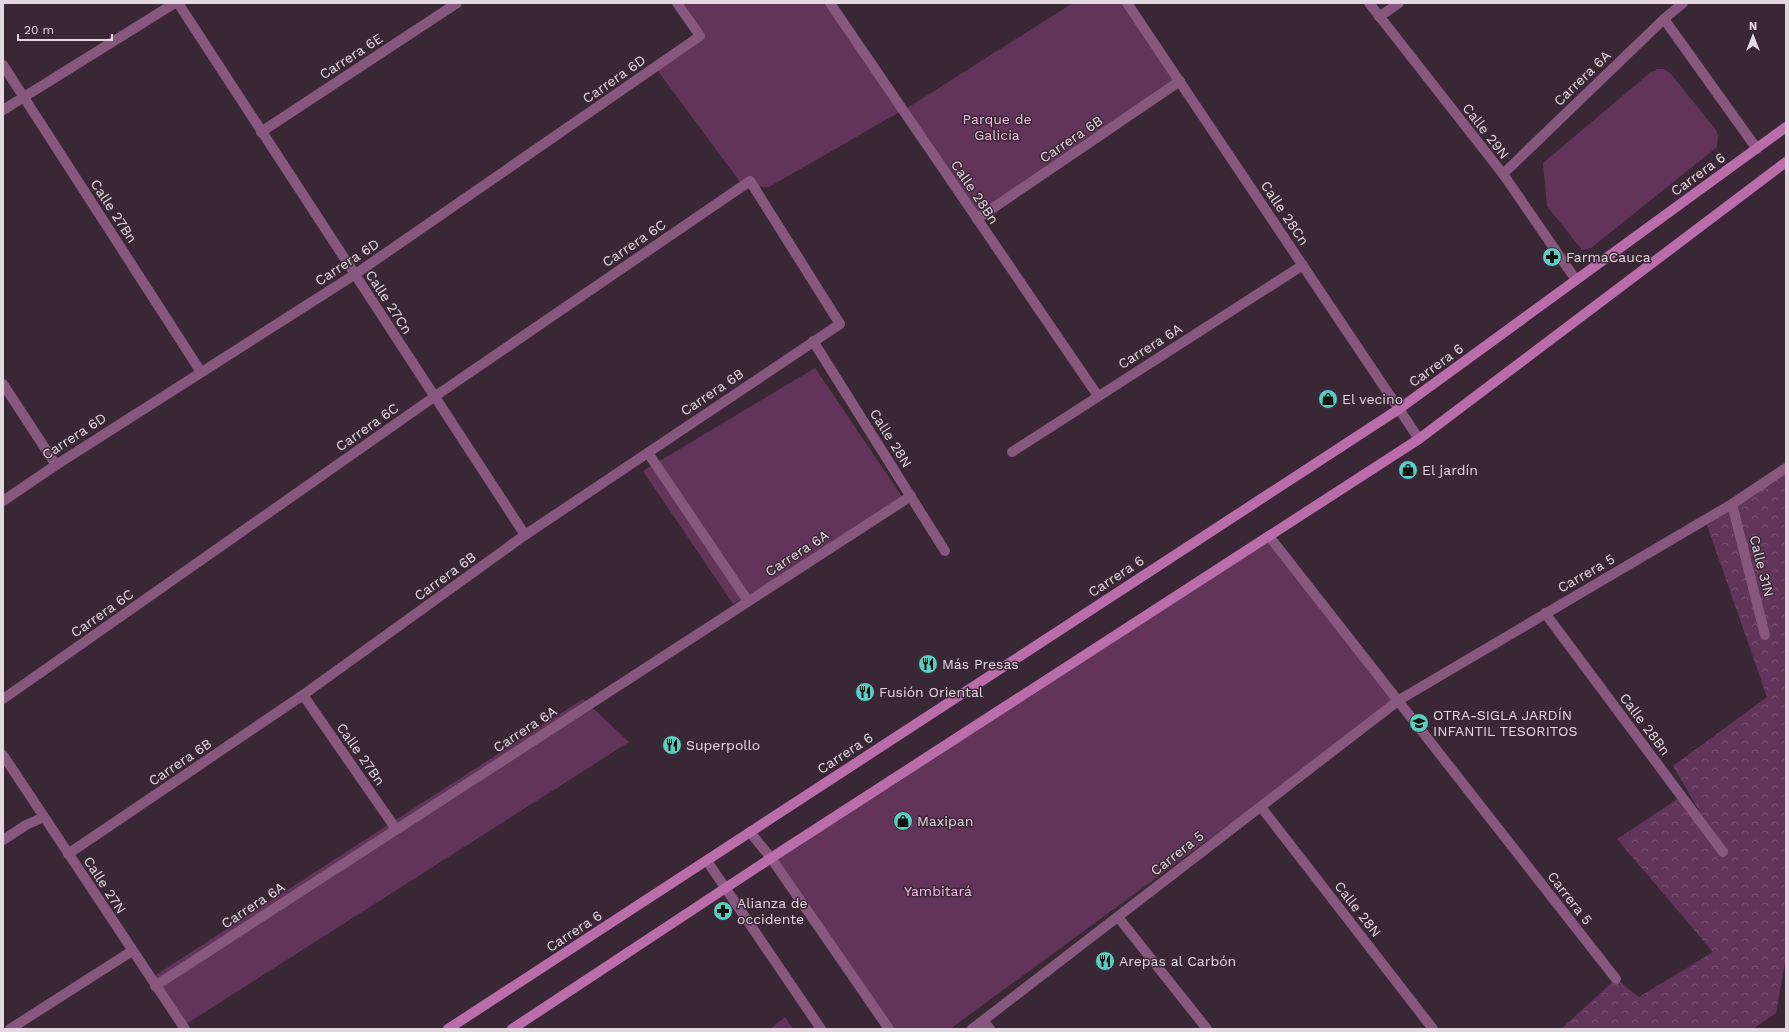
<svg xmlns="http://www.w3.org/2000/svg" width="1789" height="1032" font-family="'Work Sans',sans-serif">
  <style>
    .forest { fill: url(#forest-crowns) }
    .park { fill: #623459 }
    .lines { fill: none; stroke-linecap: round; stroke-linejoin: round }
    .street { stroke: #88577e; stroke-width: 10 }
    .secondary { stroke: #ba6cab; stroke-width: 10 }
    .labels { text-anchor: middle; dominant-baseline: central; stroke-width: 3; stroke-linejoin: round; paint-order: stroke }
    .street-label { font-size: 14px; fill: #e3d7e0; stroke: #3a2736 }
    .park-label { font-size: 14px; fill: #fabbec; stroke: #3a2736 }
    .poi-label { font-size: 14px; fill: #e3d7e0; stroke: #3a2736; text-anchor: start }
  </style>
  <defs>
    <pattern id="forest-crowns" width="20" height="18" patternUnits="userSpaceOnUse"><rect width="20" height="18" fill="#623459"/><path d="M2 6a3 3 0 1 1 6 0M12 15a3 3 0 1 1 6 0" fill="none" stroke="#785171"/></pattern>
  </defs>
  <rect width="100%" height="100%" fill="#3a2736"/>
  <path class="forest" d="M 1786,468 L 1786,956 L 1776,1013 L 1753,1029 L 1561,1029 L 1616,979 L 1639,997 L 1713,952 L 1617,839 L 1682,796 L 1721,848 L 1673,766 L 1767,697 L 1707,525 Z"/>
  <g class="park">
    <path d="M 677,3 L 830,3 L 904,110 L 1073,3 L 1127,3 L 1180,81 L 977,219 L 903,110 L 769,187 L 743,186 L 655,67 L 700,36 Z"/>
    <path d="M 1656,69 L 1664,69 L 1671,74 L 1716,130 L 1718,135 L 1717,147 L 1591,248 L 1582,250 L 1547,206 L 1543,163 L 1651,72 L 1656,71 Z"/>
    <path d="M 815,368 L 905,501 L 733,604 L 643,471 Z"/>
    <path d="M 1269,536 L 1399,700 L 950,1029 L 891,1029 L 771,858 Z"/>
    <path d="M 583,699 L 629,742 L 183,1026 L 151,978 Z"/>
    <path d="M 785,1017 L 793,1029 L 770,1029 Z"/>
  </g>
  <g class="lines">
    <g class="street">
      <path d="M 178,3 L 525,535"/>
      <path d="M 830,3 L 1098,396"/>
      <path d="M 1127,3 L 1419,439"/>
      <path d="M 1369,3 L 1503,174 L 1576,280"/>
      <path d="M 1379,17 L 1399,3"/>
      <path d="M 1664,19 L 1757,149"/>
      <path d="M 3,65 L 201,372"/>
      <path d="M 3,110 L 175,3"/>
      <path d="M 261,132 L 457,3"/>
      <path d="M 1503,174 L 1664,19 L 1683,3"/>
      <path d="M 977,219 L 1180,81"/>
      <path d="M 813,341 L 945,551"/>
      <path d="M 3,384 L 56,465"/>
      <path d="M 1012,452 L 1303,265"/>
      <path d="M 648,453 L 748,601"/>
      <path d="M 3,501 L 56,465 L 354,275 L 700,36 L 677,3"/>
      <path d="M 1732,504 L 1765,635"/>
      <path d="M 1269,536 L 1616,979"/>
      <path d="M 1545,613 L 1723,852"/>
      <path d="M 303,695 L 396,829"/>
      <path d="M 3,699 L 434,397 L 750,181 L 840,324 L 525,535 L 303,695 L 68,854"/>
      <path d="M 3,755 L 185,1029"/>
      <path d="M 1261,807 L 1433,1029"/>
      <path d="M 750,832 L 771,858 L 889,1029"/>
      <path d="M 3,840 L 26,825 L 44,817"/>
      <path d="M 707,861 L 821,1029"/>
      <path d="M 1118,917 L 1207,1029"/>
      <path d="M 155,986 L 911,496"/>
      <path d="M 983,1021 L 990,1029"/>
      <path d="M 10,1029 L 132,951"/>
      <path d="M 972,1029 L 1399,700 L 1732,504 L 1786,468"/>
    </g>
    <g class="secondary">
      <path d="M 448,1029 L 1399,409 L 1786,127"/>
      <path d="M 512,1029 L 771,858 L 1419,439 L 1786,162"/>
    </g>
  </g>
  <defs>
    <symbol id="pharmacy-disc" viewBox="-11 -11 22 22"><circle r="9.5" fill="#58cec0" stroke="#3a2736"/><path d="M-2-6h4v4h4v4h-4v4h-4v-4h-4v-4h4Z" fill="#111"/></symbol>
    <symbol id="shop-disc" viewBox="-11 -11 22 22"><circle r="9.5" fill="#58cec0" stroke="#3a2736"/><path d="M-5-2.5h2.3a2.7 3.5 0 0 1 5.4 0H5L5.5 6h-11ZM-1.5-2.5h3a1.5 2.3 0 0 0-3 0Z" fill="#111"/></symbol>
    <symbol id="restaurant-disc" viewBox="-11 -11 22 22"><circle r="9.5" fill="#58cec0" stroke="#3a2736"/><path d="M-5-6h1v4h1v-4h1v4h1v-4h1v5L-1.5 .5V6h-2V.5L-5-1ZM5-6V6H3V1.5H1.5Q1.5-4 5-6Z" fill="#111"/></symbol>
    <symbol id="school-disc" viewBox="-11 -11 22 22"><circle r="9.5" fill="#58cec0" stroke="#3a2736"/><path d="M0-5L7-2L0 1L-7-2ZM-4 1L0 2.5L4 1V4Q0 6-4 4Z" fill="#111"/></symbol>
  </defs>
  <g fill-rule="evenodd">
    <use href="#pharmacy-disc" x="1541" y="246" width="22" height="22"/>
    <use href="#shop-disc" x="1317" y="388" width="22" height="22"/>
    <use href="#shop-disc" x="1397" y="459" width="22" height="22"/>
    <use href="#restaurant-disc" x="917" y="653" width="22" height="22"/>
    <use href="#restaurant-disc" x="854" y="681" width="22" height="22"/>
    <use href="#school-disc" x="1408" y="712" width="22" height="22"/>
    <use href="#restaurant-disc" x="661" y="734" width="22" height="22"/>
    <use href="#shop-disc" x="892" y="810" width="22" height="22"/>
    <use href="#pharmacy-disc" x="712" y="900" width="22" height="22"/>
    <use href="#restaurant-disc" x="1094" y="950" width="22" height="22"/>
  </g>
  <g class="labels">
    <g class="street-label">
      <text transform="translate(351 56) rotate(-33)">Carrera 6E</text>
      <text transform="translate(1582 78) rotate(-44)">Carrera 6A</text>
      <text transform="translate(614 79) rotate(-35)">Carrera 6D</text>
      <text transform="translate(1486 131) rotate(52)">Calle 29N</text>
      <text transform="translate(1071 139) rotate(-34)">Carrera 6B</text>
      <text transform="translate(1698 174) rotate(-36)">Carrera 6</text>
      <text transform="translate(975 192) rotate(56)">Calle 28Bn</text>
      <text transform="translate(114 211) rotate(57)">Calle 27Bn</text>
      <text transform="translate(1285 213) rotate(56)">Calle 28Cn</text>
      <text transform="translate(634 243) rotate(-34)">Carrera 6C</text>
      <text transform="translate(347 262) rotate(-33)">Carrera 6D</text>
      <text transform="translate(389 302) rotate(57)">Calle 27Cn</text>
      <text transform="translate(1150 346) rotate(-32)">Carrera 6A</text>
      <text transform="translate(1436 365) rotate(-36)">Carrera 6</text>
      <text transform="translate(712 392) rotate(-34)">Carrera 6B</text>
      <text transform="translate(367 427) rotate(-35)">Carrera 6C</text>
      <text transform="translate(74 436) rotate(-33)">Carrera 6D</text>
      <text transform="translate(891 438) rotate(58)">Calle 28N</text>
      <text transform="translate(797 553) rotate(-33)">Carrera 6A</text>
      <text transform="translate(1762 566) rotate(76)">Calle 31N</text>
      <text transform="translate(1586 573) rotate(-30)">Carrera 5</text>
      <text transform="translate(445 576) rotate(-36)">Carrera 6B</text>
      <text transform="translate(1116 576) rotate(-33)">Carrera 6</text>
      <text transform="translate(102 613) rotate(-35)">Carrera 6C</text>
      <text transform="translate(1645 724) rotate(53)">Calle 28Bn</text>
      <text transform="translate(525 729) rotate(-33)">Carrera 6A</text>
      <text transform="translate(845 753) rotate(-33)">Carrera 6</text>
      <text transform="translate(361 754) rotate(55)">Calle 27Bn</text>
      <text transform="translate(180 762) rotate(-34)">Carrera 6B</text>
      <text transform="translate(1177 853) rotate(-38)">Carrera 5</text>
      <text transform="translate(105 885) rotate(57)">Calle 27N</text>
      <text transform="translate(1570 898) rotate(52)">Carrera 5</text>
      <text transform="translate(253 905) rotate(-33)">Carrera 6A</text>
      <text transform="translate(1358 909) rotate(52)">Calle 28N</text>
      <text transform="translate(574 931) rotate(-33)">Carrera 6</text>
    </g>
    <g class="park-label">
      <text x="997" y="119">Parque de<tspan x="997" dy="16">Galicia</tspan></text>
      <text x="938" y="891">Yambitará</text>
    </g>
    <g class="poi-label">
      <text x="1566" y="257">FarmaCauca</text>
      <text x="1342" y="399">El vecino</text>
      <text x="1422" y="470">El jardín</text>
      <text x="942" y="664">Más Presas</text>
      <text x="879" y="692">Fusión Oriental</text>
      <text x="1433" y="715">OTRA-SIGLA JARDÍN<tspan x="1433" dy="16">INFANTIL TESORITOS</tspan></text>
      <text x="686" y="745">Superpollo</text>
      <text x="917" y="821">Maxipan</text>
      <text x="737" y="903">Alianza de<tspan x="737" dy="16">occidente</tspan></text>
      <text x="1119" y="961">Arepas al Carbón</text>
    </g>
  </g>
  <rect width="1789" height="1032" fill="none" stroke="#e3d7e0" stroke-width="8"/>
  <g transform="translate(1753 36)" stroke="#3a2736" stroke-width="3" paint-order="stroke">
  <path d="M0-3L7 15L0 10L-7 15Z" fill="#e3d7e0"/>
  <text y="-6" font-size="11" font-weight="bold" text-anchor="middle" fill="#e3d7e0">N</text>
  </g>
  <path d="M18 34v6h94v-6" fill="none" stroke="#e3d7e0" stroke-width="2"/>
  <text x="24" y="34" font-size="12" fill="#e3d7e0" stroke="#3a2736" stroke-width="3" paint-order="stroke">20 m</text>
</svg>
